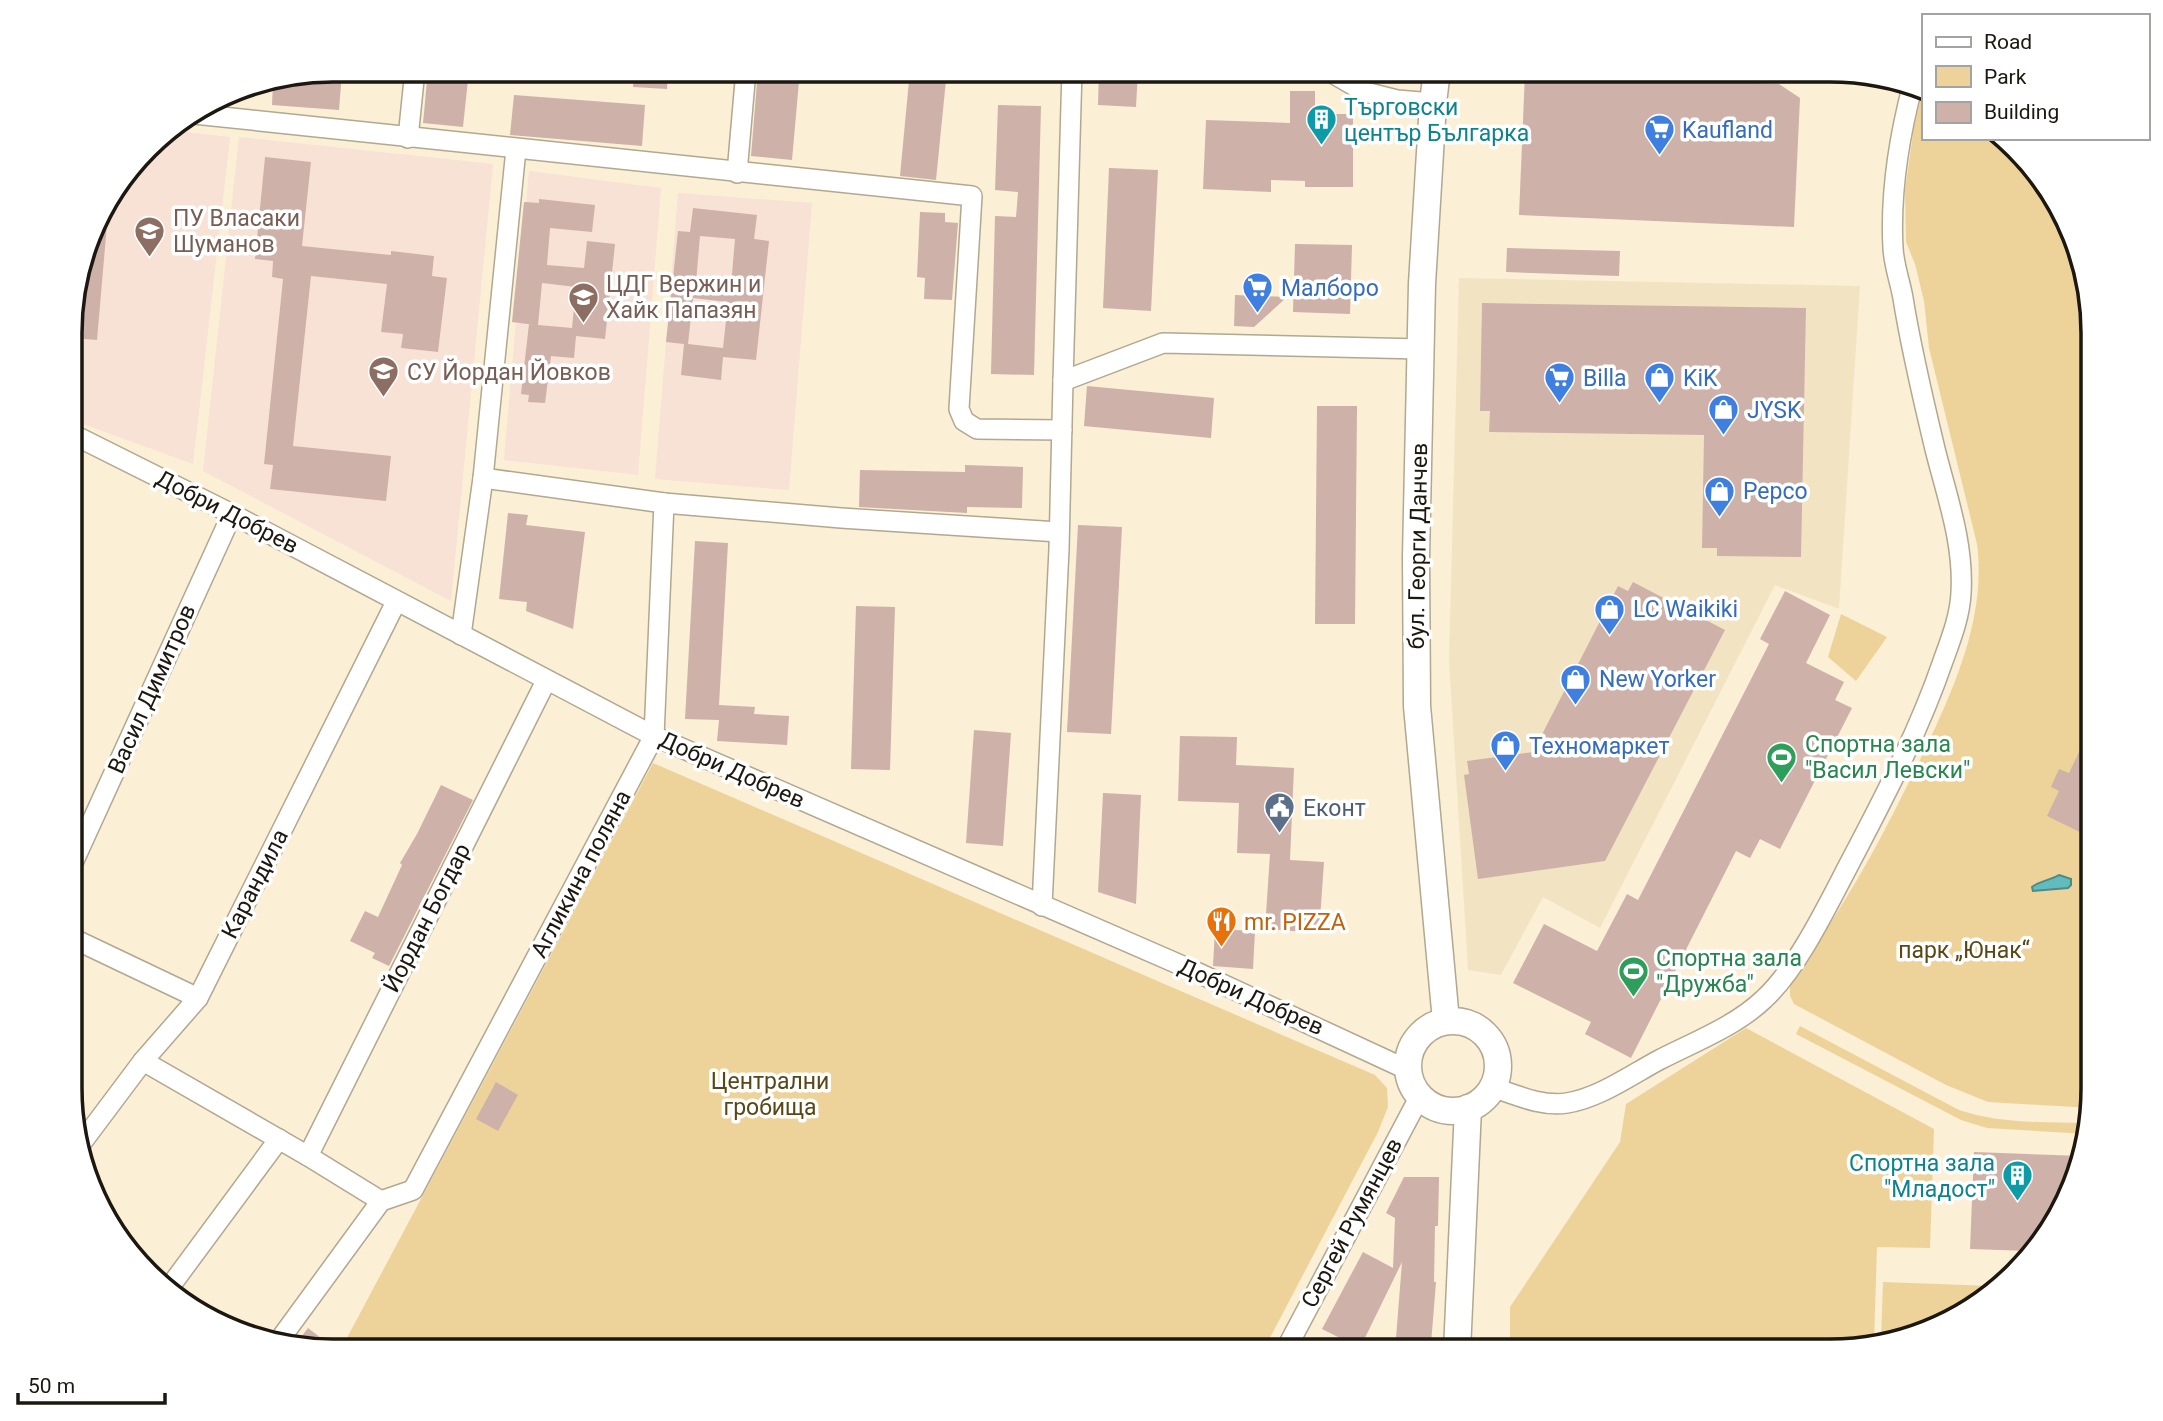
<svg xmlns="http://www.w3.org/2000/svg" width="2163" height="1421" font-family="Roboto,sans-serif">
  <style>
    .built { fill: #f2e4c3 }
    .education { fill: #f8e1d5; fill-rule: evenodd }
    .green { fill: #edd399 }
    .water { fill: #61bcbd; stroke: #4c8b89; stroke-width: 2 }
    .building { fill: #ceb1a9; fill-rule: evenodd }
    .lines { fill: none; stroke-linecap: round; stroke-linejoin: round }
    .street-casing { stroke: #b2a790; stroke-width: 22 }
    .secondary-casing { stroke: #b2a790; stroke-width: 29 }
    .street { stroke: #fff; stroke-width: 19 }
    .secondary { stroke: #fff; stroke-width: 26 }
    .labels { text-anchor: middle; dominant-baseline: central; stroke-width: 7; stroke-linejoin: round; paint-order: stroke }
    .culture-label { font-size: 23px; fill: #0d838f; stroke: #fff; text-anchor: start }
    .shop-label { font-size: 23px; fill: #366cbe; stroke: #fff; text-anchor: start }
    .education-label { font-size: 23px; fill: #785e54; stroke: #fff; text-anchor: start }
    .street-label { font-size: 23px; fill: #1c180f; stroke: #fff }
    .leisure-label { font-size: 23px; fill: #27864d; stroke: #fff; text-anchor: start }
    .service-label { font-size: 23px; fill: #4e5e75; stroke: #fff; text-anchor: start }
    .food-label { font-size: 23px; fill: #c56008; stroke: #fff; text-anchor: start }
    .park-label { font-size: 23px; fill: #5a4716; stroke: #fff }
    .rim { fill: none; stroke: #1c180f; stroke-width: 3.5 }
  </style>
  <rect width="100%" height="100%" fill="#fbefd6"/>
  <path class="built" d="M 1459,278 L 1860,286 L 1839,609 L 1775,585 L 1600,928 L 1543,897 L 1501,975 L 1468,970 L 1449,660 Z"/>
  <g class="education">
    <path d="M 169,130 L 230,137 L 193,464 L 72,420 L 72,300 L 97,217 L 159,136 Z"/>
    <path d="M 239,137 L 493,164 L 451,601 L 203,471 ZM 265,158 L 311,162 L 302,246 L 384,254 L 380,283 L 311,276 L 293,446 L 270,488 L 273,465 L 264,463 L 283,279 L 272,277 L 273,261 L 255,259 ZM 391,252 L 434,256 L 432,276 L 447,278 L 438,352 L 401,348 L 403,334 L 381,331 Z"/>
    <path d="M 529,171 L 661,188 L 638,475 L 504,460 Z"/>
    <path d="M 678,193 L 812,203 L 789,490 L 655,479 Z"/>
  </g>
  <g class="green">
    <path d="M 1923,88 L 1923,138 L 1998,138 L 2058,202 L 2092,317 L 2092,1108 L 1988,1102 L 1946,1085 L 1794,1004 L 1790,996 L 1790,982 C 1808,954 1829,927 1846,898 C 1873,855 1896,808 1919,762 C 1951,695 1987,620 1977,544 L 1929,348 L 1924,301 L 1915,264 L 1906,242 L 1905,190 L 1914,127 Z"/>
    <path d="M 1841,614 L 1887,637 L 1856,681 L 1828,657 Z"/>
    <path d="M 653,763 L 1375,1075 L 1387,1088 L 1388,1107 L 1378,1132 L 1263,1351 L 340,1351 Z"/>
    <path d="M 1800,1026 L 1959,1110 C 2001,1124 2045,1122 2089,1123 L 2087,1134 L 1987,1128 L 1961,1120 L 1796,1034 Z"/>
    <path d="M 1746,1028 L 1934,1129 L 1930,1248 L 1877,1247 L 1874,1342 L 1846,1350 L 1510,1351 L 1510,1307 L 1620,1142 L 1626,1104 Z"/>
    <path d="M 1883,1282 L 1993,1286 L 1961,1316 L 1881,1340 Z"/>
  </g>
  <path class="water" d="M 2059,875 L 2071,879 L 2071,885 L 2068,888 L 2033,891 L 2032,887 C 2039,881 2051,880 2059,875 Z"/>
  <g class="building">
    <path d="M 428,70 L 469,70 L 463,127 L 423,123 Z"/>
    <path d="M 634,70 L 668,70 L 667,89 L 633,87 Z"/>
    <path d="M 758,70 L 800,70 L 792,160 L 751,156 Z"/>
    <path d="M 910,70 L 947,70 L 936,180 L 900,176 Z"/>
    <path d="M 1099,70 L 1138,70 L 1136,107 L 1098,105 Z"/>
    <path d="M 327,71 L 342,72 L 339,110 L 272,105 L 273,82 Z"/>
    <path d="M 1525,73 L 1779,84 L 1800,98 L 1794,227 L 1519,215 Z"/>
    <path d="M 1290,91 L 1315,91 L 1315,106 L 1323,106 L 1323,114 L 1353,114 L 1353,187 L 1305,187 L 1305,181 L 1271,180 L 1271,192 L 1203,189 L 1206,120 L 1290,123 Z"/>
    <path d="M 514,95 L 645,105 L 642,146 L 510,135 Z"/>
    <path d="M 998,105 L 1041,106 L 1034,375 L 991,374 L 995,216 L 1016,217 L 1018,192 L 995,190 Z"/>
    <path d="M 265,157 L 311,162 L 302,246 L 391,255 L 391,251 L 434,256 L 432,276 L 447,278 L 438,352 L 401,348 L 403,334 L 381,332 L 387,284 L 311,276 L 293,446 L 391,456 L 386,501 L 270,489 L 273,465 L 264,464 L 283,279 L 272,277 L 273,261 L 255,259 Z"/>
    <path d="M 1109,168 L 1158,170 L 1151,311 L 1103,308 Z"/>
    <path d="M 539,199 L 595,205 L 592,232 L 550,228 L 547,265 L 584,268 L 587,241 L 615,244 L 605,339 L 576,336 L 574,358 L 551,356 L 545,403 L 528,402 L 529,395 L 521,394 L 529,324 L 535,325 L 512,322 L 524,202 L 539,203 ZM 542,283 L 576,287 L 572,328 L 538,325 Z"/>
    <path d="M 109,201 L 97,340 L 72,338 L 72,300 L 97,217 Z"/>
    <path d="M 693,208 L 757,215 L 754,239 L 769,241 L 756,360 L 723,357 L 721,380 L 681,375 L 684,344 L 666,342 L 678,231 L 690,232 ZM 700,236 L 735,239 L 731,286 L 696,282 ZM 693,298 L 728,302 L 723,348 L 688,344 Z"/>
    <path d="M 920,212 L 945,213 L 945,222 L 958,223 L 952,300 L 924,299 L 925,278 L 917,277 Z"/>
    <path d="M 1295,244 L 1352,245 L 1350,314 L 1293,312 Z"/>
    <path d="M 1507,248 L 1620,251 L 1619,276 L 1506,272 Z"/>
    <path d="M 1235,295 L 1287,297 L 1254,327 L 1234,326 Z"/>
    <path d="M 1482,303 L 1806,308 L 1801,557 L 1717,556 L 1717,548 L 1702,548 L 1704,435 L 1489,432 L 1490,411 L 1480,411 Z"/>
    <path d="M 1087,386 L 1214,398 L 1211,438 L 1084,426 Z"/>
    <path d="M 1317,406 L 1357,406 L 1355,624 L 1315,624 Z"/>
    <path d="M 965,465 L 1023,467 L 1022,508 L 967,507 L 967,513 L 859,507 L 860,470 L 965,472 Z"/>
    <path d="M 508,513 L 528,515 L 526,525 L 585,532 L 573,629 L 526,611 L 527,602 L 499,599 Z"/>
    <path d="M 1078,525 L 1122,527 L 1111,734 L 1067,732 Z"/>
    <path d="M 695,541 L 728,543 L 719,705 L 755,707 L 754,714 L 789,716 L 787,745 L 717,741 L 719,720 L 685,719 Z"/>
    <path d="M 1633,582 L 1725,630 L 1605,861 L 1478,879 L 1464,775 L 1469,774 L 1467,761 L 1533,752 L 1618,586 L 1628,591 Z"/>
    <path d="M 1785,591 L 1830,615 L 1806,663 L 1844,682 L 1835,700 L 1852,708 L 1780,849 L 1760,839 L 1750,858 L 1736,851 L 1631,1058 L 1585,1034 L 1591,1022 L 1513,983 L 1544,924 L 1597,951 L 1627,894 L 1638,900 L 1769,644 L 1760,639 Z"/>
    <path d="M 856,606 L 895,607 L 890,770 L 851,769 Z"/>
    <path d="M 2092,725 L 2092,838 L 2047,816 L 2059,791 L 2051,787 L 2059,769 L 2069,773 Z"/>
    <path d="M 974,730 L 1011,733 L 1003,846 L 966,843 Z"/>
    <path d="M 1180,736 L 1237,737 L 1236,765 L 1294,768 L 1290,860 L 1324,862 L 1319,933 L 1265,929 L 1270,854 L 1237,853 L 1239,803 L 1178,801 Z"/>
    <path d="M 441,785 L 473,800 L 389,966 L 372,958 L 375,953 L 350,941 L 365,911 L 378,917 L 402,865 L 400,863 L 417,834 Z"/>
    <path d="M 1103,793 L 1141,795 L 1136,904 L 1098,892 Z"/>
    <path d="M 1215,929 L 1255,931 L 1253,969 L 1213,966 Z"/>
    <path d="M 496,1082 L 518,1095 L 498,1131 L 476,1119 Z"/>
    <path d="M 1974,1152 L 2082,1156 L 2079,1172 L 2048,1234 L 2030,1251 L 1970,1249 Z"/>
    <path d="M 1404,1177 L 1439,1177 L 1438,1226 L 1435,1226 L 1434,1282 L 1436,1282 L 1431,1344 L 1423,1343 L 1422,1351 L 1395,1351 L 1402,1262 L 1360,1348 L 1322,1329 L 1363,1252 L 1393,1268 L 1395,1218 L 1386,1213 Z"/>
    <path d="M 308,1328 L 338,1351 L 295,1345 Z"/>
  </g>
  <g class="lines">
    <defs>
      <g id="street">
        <path d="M 1327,70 L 1365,92 L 1397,100 L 1433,103"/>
        <path d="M 194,114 L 972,196 L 959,409 L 964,421 L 977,429 L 1062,430"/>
        <path d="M 408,138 L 415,70"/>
        <path d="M 737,173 L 746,70"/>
        <path d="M 1063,381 L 1072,70"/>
        <path d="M 72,434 L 232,514 L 654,736 L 1192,970 L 1408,1070"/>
        <path d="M 483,478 L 664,503"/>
        <path d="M 461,635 L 483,478 L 516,149"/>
        <path d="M 72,865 L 232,514"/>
        <path d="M 1042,906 L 1059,549 L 1063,381 L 1163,343 L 1421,349"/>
        <path d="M 72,938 L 198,998"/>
        <path d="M 143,1061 L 308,1156 L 381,1201"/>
        <path d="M 1492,1087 C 1516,1095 1542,1107 1567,1103 C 1599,1098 1631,1075 1659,1060 C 1694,1042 1736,1026 1764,999 C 1800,966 1832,896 1855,853 C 1888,790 1920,728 1943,661 C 1951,639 1960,616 1961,593 C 1964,543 1947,497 1935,449 C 1923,399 1911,349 1903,298 C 1900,281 1894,266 1893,248 C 1890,193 1899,137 1913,84"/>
        <path d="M 80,1145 L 143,1061 L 198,998 L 396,602"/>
        <path d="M 308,1156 L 546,681"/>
        <path d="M 169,1288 L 279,1139"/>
        <path d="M 278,1342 L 381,1201 L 413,1190 L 654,736 L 664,503 L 841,518 L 1059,532"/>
        <path d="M 1285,1351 L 1420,1096"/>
      </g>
      <g id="secondary">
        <path d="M 1437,70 L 1433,103 L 1422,284 L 1416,557 L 1417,706 L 1446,1021"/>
        <circle cx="1453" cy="1066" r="45"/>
        <path d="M 1457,1351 L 1468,1108"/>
      </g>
    </defs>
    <use href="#street" class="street-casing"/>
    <use href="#secondary" class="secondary-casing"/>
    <use href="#street" class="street"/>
    <use href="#secondary" class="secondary"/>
  </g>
  <defs>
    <symbol id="building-pin" viewBox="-11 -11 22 30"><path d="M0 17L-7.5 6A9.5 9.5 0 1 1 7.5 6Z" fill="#0f9aa8" stroke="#fff"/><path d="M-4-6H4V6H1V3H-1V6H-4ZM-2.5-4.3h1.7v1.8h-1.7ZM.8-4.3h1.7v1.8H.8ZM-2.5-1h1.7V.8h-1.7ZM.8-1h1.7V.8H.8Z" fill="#fff"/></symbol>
    <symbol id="supermarket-pin" viewBox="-11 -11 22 30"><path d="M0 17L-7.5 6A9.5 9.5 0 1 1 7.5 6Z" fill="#3f7fe0" stroke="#fff"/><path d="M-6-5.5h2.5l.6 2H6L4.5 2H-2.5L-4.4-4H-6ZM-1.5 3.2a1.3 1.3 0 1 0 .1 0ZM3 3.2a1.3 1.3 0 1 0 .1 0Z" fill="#fff"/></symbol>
    <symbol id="school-pin" viewBox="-11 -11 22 30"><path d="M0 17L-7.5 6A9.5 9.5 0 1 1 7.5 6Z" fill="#8d6e63" stroke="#fff"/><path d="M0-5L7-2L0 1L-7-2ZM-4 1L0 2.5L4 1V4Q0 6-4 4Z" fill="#fff"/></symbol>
    <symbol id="shop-pin" viewBox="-11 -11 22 30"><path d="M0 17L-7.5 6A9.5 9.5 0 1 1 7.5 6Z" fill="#3f7fe0" stroke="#fff"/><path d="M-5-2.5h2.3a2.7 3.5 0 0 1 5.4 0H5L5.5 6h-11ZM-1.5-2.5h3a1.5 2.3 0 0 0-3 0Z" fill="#fff"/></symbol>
    <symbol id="stadium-pin" viewBox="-11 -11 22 30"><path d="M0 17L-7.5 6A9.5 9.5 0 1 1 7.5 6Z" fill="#2e9e5b" stroke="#fff"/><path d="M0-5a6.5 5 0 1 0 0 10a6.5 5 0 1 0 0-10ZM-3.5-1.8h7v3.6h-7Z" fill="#fff"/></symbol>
    <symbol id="civic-pin" viewBox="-11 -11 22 30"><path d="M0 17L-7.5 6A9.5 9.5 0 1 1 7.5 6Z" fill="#5c6f8a" stroke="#fff"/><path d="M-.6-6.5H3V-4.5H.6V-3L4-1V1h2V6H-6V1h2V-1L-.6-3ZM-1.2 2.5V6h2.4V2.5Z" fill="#fff"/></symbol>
    <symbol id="restaurant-pin" viewBox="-11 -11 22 30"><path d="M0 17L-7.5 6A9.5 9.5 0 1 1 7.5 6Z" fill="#e8710a" stroke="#fff"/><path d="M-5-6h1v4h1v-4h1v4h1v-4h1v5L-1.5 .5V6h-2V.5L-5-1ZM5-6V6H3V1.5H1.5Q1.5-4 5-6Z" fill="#fff"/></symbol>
  </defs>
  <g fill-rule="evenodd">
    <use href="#building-pin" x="1304" y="102" width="35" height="47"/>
    <use href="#supermarket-pin" x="1642" y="112" width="35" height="47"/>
    <use href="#school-pin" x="132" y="214" width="35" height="47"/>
    <use href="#supermarket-pin" x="1240" y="270" width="35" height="47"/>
    <use href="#school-pin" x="566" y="280" width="35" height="47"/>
    <use href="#school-pin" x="366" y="354" width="35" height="47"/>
    <use href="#supermarket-pin" x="1542" y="360" width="35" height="47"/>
    <use href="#shop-pin" x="1642" y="360" width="35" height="47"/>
    <use href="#shop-pin" x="1706" y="392" width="35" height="47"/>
    <use href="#shop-pin" x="1702" y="474" width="35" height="47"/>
    <use href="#shop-pin" x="1592" y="592" width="35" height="47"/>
    <use href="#shop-pin" x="1558" y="662" width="35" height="47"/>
    <use href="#shop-pin" x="1488" y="728" width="35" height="47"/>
    <use href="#stadium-pin" x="1764" y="740" width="35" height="47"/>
    <use href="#civic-pin" x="1262" y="790" width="35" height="47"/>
    <use href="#restaurant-pin" x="1204" y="904" width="35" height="47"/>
    <use href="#stadium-pin" x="1616" y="954" width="35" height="47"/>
    <use href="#building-pin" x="2000" y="1158" width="35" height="47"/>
  </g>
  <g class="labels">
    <g class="culture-label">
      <text x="1344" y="107">Търговски<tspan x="1344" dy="26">център Българка</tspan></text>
      <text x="1995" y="1163" text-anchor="end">Спортна зала<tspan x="1995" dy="26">"Младост"</tspan></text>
    </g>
    <g class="shop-label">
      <text x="1682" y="130">Kaufland</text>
      <text x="1281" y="288">Малборо</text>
      <text x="1583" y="378">Billa</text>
      <text x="1683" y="378">KiK</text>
      <text x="1747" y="410">JYSK</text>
      <text x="1743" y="491">Pepco</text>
      <text x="1633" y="609">LC Waikiki</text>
      <text x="1599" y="679">New Yorker</text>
      <text x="1529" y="746">Техномаркет</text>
    </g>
    <g class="education-label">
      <text x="173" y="218">ПУ Власаки<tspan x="173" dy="26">Шуманов</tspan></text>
      <text x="606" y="284">ЦДГ Вержин и<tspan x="606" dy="26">Хайк Папазян</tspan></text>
      <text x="407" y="372">СУ Йордан Йовков</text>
    </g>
    <g class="street-label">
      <text transform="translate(227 512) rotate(27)">Добри Добрев</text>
      <text transform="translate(1418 546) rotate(-89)">бул. Георги Данчев</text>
      <text transform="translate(152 689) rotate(-66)">Васил Димитров</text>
      <text transform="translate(732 770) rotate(24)">Добри Добрев</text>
      <text transform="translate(581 874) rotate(-62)">Агликина поляна</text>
      <text transform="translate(255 884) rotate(-63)">Карандила</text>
      <text transform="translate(427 918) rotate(-63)">Йордан Богдар</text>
      <text transform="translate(1251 997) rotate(24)">Добри Добрев</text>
      <text transform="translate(1352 1223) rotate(-62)">Сергей Румянцев</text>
    </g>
    <g class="leisure-label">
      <text x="1805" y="744">Спортна зала<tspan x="1805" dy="26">"Васил Левски"</tspan></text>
      <text x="1656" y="958">Спортна зала<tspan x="1656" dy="26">"Дружба"</tspan></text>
    </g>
    <g class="service-label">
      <text x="1303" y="808">Еконт</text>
    </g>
    <g class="food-label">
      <text x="1244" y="922">mr. PIZZA</text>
    </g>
    <g class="park-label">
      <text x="1964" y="950">парк „Юнак“</text>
      <text x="770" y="1081">Централни<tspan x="770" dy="26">гробища</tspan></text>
    </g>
  </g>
  <path d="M0 0H2163V1421H0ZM333 82H1830A251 251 0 0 1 2081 333V1088A251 251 0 0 1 1830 1339H333A251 251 0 0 1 82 1088V333A251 251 0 0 1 333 82Z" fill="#fff" fill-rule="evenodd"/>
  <path class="rim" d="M333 82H1830A251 251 0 0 1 2081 333V1088A251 251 0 0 1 1830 1339H333A251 251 0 0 1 82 1088V333A251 251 0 0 1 333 82Z"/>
  <rect x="1922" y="14" width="228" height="126" fill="#ffffff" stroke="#a4a39f" stroke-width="2"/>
  <rect x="1936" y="37" width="35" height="10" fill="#ffffff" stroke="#a4a39f" stroke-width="2"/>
  <text x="1984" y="49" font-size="21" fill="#1c180f">Road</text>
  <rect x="1936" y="66" width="35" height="21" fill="#edd399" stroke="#a4a39f" stroke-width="2"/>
  <text x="1984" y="84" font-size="21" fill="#1c180f">Park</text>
  <rect x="1936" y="102" width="35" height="21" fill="#ceb1a9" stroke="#a4a39f" stroke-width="2"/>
  <text x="1984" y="119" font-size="21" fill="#1c180f">Building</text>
  <path d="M18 1393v10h147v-10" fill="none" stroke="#1c180f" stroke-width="3.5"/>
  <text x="28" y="1393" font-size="21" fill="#1c180f" stroke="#ffffff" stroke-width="5" paint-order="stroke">50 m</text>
</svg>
